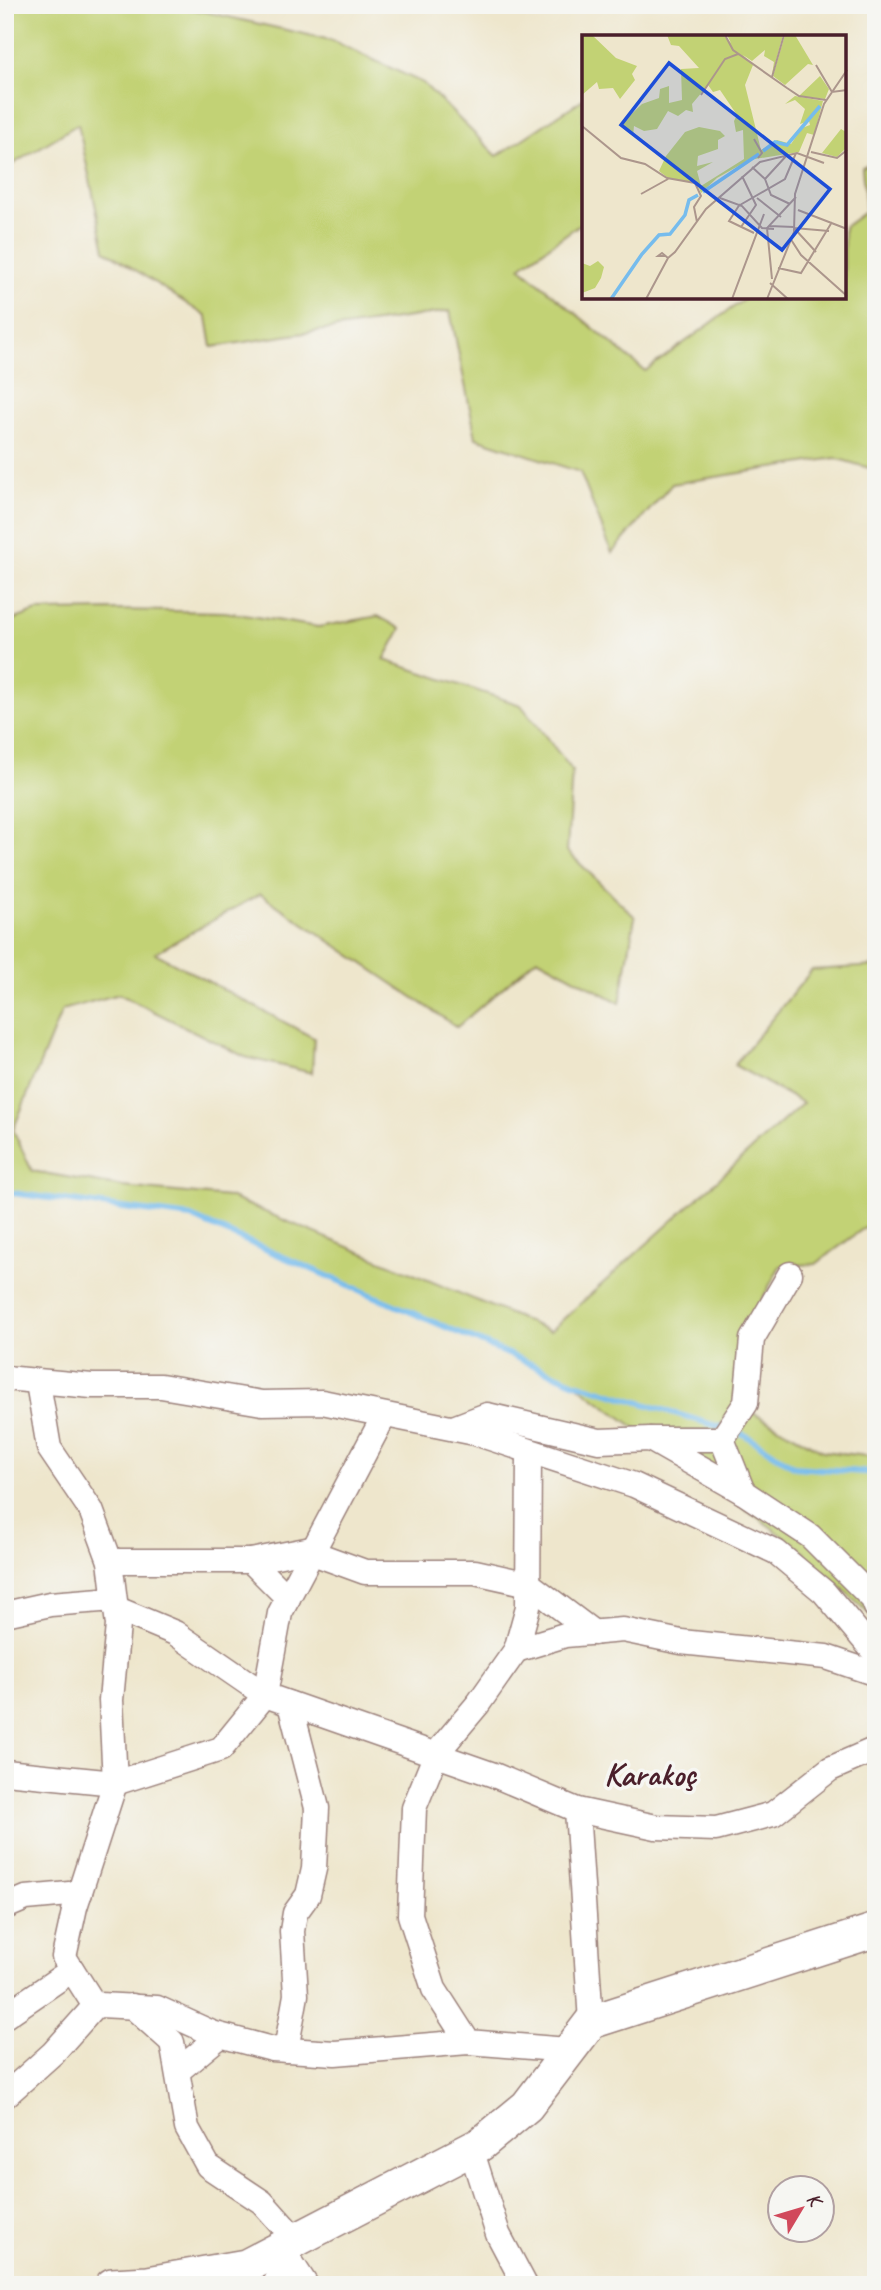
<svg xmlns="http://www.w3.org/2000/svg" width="881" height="2290" font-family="Caveat,sans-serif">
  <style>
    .green { fill: #c2d274; stroke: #867850; stroke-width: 2 }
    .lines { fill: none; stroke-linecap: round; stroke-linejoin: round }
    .stream { stroke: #76bced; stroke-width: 6 }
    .street-casing { stroke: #9c827c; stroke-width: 27 }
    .secondary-casing { stroke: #9c827c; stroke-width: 36 }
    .street { stroke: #fff; stroke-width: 24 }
    .secondary { stroke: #fff; stroke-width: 33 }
    .labels { text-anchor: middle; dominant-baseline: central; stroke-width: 7; stroke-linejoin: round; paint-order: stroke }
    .quarter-label { font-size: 33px; font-weight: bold; fill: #4a1f2b; stroke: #f6f6f2 }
    .inset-river { fill: none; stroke: #76bced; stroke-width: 3.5 }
    .inset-road { fill: none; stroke: #ac968c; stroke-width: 2 }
    .view { fill: #1d4ed8; fill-opacity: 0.15; stroke: #1d4ed8; stroke-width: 3.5 }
    .inset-edge { fill: none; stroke: #4a1f2b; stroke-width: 3.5 }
  </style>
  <rect width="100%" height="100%" fill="#f6f6f2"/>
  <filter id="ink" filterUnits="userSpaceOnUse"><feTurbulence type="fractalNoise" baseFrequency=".0143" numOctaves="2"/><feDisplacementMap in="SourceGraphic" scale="14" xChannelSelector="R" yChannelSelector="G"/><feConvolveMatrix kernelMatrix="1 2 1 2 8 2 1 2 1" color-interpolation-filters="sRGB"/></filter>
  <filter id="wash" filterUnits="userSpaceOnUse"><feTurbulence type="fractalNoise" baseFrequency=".00686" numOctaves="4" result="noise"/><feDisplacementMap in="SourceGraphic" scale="28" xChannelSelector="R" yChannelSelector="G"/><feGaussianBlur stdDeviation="1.57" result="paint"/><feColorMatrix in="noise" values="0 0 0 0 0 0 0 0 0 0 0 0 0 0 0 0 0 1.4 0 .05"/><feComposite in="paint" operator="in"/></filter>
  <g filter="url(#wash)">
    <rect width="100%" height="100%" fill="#eee6cc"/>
    <g class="green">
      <path d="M 5,5 L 175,5 L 331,40 L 423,83 L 497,156 L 583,99 L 583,222 L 520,267 L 645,371 L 746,298 L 844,298 L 844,227 L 866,211 L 862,167 L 876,160 L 876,470 L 835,458 L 672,484 L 612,553 L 580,472 L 476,438 L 450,311 L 212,347 L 207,317 L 105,250 L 78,124 L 5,169 Z"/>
      <path d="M 117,610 L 225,612 L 318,627 L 378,616 L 401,629 L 384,660 L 521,705 L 572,770 L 567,851 L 635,917 L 620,1003 L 537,958 L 457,1027 L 260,894 L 155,953 L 314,1038 L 312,1073 L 245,1057 L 119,994 L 62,1010 L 13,1130 L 32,1171 L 123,1187 L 229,1197 L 550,1331 L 803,1103 L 734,1065 L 812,970 L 876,966 L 876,1219 L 816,1264 L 780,1266 L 741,1339 L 739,1401 L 716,1431 L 641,1432 L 573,1382 L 191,1217 L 5,1192 L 5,1087 L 10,1071 L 5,1054 L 5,623 L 37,611 Z"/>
      <path d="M 751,1412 L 823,1451 L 876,1457 L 876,1620 L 798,1547 L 650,1439 L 722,1439 Z"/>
    </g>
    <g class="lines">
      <g class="stream">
        <path d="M 5,1192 L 191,1217 L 573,1382 L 723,1428"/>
        <path d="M 734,1431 L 745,1435 L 795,1467 L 876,1473"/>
      </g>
    </g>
  </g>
  <g filter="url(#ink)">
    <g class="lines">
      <defs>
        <g id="street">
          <path d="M 5,1378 L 92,1386 L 161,1386 L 262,1403 L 322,1402 L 475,1433 L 634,1485 L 776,1552 L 824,1592 L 876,1654"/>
          <path d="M 38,1383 L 49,1448 L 91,1510 L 110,1561 L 118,1625 L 111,1700 L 115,1783 L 75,1907 L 64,1957 L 95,2006"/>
          <path d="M 453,1428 L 487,1415 L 599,1441 L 650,1439 L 743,1492 L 810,1536 L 873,1599 L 876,1607"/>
          <path d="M 651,1439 L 722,1439 L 746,1403 L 752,1339 L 790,1274"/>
          <path d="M 722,1439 L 743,1492"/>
          <path d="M 313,1553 L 365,1572 L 475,1572 L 529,1584 L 594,1633"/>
          <path d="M 110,1561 L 251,1561"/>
          <path d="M 288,1598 L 251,1561 L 316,1548"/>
          <path d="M 115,1608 L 175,1633 L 265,1695 L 494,1775 L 577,1810 L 656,1827 L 716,1829 L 773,1814 L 830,1769 L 876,1749"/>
          <path d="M 5,1614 L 50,1604 L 114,1599"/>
          <path d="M 516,1650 L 565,1635 L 623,1630 L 681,1642 L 826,1657 L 876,1674"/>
          <path d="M 5,1772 L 115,1783 L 221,1749 L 265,1695 L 280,1613 L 384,1416"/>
          <path d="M 577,1810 L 591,2022"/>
          <path d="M 5,1907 L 26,1898 L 80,1893"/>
          <path d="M 132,2006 L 172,2042 L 187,2128 L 208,2166 L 262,2202 L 296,2240"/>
          <path d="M 5,2016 L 72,1970"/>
          <path d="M 468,2042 L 434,1989 L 410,1915 L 414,1808 L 436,1754 L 478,1704 L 516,1650 L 528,1607 L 529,1452"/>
          <path d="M 286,2050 L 296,1995 L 292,1931 L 295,1913 L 308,1895 L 314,1869 L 317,1808 L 290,1704"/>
          <path d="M 178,2071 L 220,2036"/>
          <path d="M 5,2096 L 53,2053 L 95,2006 L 100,2005 L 157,2008 L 212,2033 L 272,2049 L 335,2053 L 468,2042 L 568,2050"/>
          <path d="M 471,2149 L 498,2234 L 525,2285"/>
          <path d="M 282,2248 L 306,2285"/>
          <path d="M 276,2285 L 282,2248"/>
        </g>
        <path id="secondary" d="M 112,2285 L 148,2283 L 246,2266 L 481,2144 L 527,2106 L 591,2022 L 876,1930"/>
      </defs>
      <use href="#street" class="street-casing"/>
      <use href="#secondary" class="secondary-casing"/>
      <use href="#street" class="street"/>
      <use href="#secondary" class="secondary"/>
    </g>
  </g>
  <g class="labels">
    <g class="quarter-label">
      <text x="650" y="1774">Karakoç</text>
    </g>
  </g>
  <g transform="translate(582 35)">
    <rect width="264" height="264" fill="#eee6cc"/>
    <path d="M 0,0 L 10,0 L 34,23 L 55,31 L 50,39 L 53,45 L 38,64 L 31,53 L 17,54 L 15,47 L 0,60 ZM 85,0 L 141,0 L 171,30 L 163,50 L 179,115 L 195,105 L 209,109 L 220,93 L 228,90 L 227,86 L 218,89 L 223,74 L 213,65 L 203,69 L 213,61 L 241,66 L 232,100 L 225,98 L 217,117 L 167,125 L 135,143 L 119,158 L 115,148 L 86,143 L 77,136 L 84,121 L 103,97 L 117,92 L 138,96 L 143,101 L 136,105 L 136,114 L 116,121 L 115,131 L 131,127 L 115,136 L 119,151 L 162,124 L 161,95 L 154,97 L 152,86 L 155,80 L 138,55 L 131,57 L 126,50 L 110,69 L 111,77 L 104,75 L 96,81 L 86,76 L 75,94 L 62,96 L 52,91 L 51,101 L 38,90 L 60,69 L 77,63 L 78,54 L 87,51 L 87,68 L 100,65 L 99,34 L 117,33 L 97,11 L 89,10 ZM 145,0 L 201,0 L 190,40 L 192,27 L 182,21 L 183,15 L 170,26 L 152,14 ZM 203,0 L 213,0 L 231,30 L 226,29 L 203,50 L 191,41 ZM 238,41 L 247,54 L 243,64 L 217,61 ZM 259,94 L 264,97 L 264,113 L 255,122 L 240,118 ZM 16,226 L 22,232 L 19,243 L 13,253 L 0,258 L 0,228 L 8,231 Z" fill="#c2d274"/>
    <path class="inset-river" d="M 181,116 L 193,107 L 205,110 L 238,71M 121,157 L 177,119M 29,264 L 60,219 L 77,200 L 88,199 L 103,180 L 107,165 L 116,160"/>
    <path class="inset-road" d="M 143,0 L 151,15 L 205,53 L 217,61 L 244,65M 234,30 L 250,57 L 265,55M 190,42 L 202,0M 119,60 L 143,24 L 156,19M 0,91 L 39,123 L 63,129 L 85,143 L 113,148 L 119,161 L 112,172 L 115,187M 172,104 L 180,118 L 176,123M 229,117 L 255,123 L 265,115M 170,132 L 183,144 L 189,160 L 208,169M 183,144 L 206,119M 59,159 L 86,144M 138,163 L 160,171 L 180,193 L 192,194M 175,163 L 199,182M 158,169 L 147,186 L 172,198M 158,170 L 203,144 L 214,118M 216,175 L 265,194M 187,191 L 212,192M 159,192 L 174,170 L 160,141M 212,193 L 247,196M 212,193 L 234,217M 208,203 L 219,220 L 265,261M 83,221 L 76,221 L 80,218 L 86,223 L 93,217 L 124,174 L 178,127 L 215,118 L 242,128M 196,233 L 219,238 L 250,187M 190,244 L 185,193 L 214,162M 188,248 L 206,264M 64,264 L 86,223M 150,264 L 182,179M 185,264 L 212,197 L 213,159 L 242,69 L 265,35"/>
    <path class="view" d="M 87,28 L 248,154 L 200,215 L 39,90 Z"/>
    <rect width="264" height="264" class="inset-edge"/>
  </g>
  <rect width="881" height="2290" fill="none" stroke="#f6f6f2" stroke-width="28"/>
  <g transform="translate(801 2209) rotate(52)"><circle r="33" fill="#f6f6f2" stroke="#b1a0a2" stroke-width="2"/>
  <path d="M0-5L12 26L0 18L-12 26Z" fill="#d1495b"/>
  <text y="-10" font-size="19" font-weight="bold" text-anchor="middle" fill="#4a1f2b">K</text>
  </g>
</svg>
